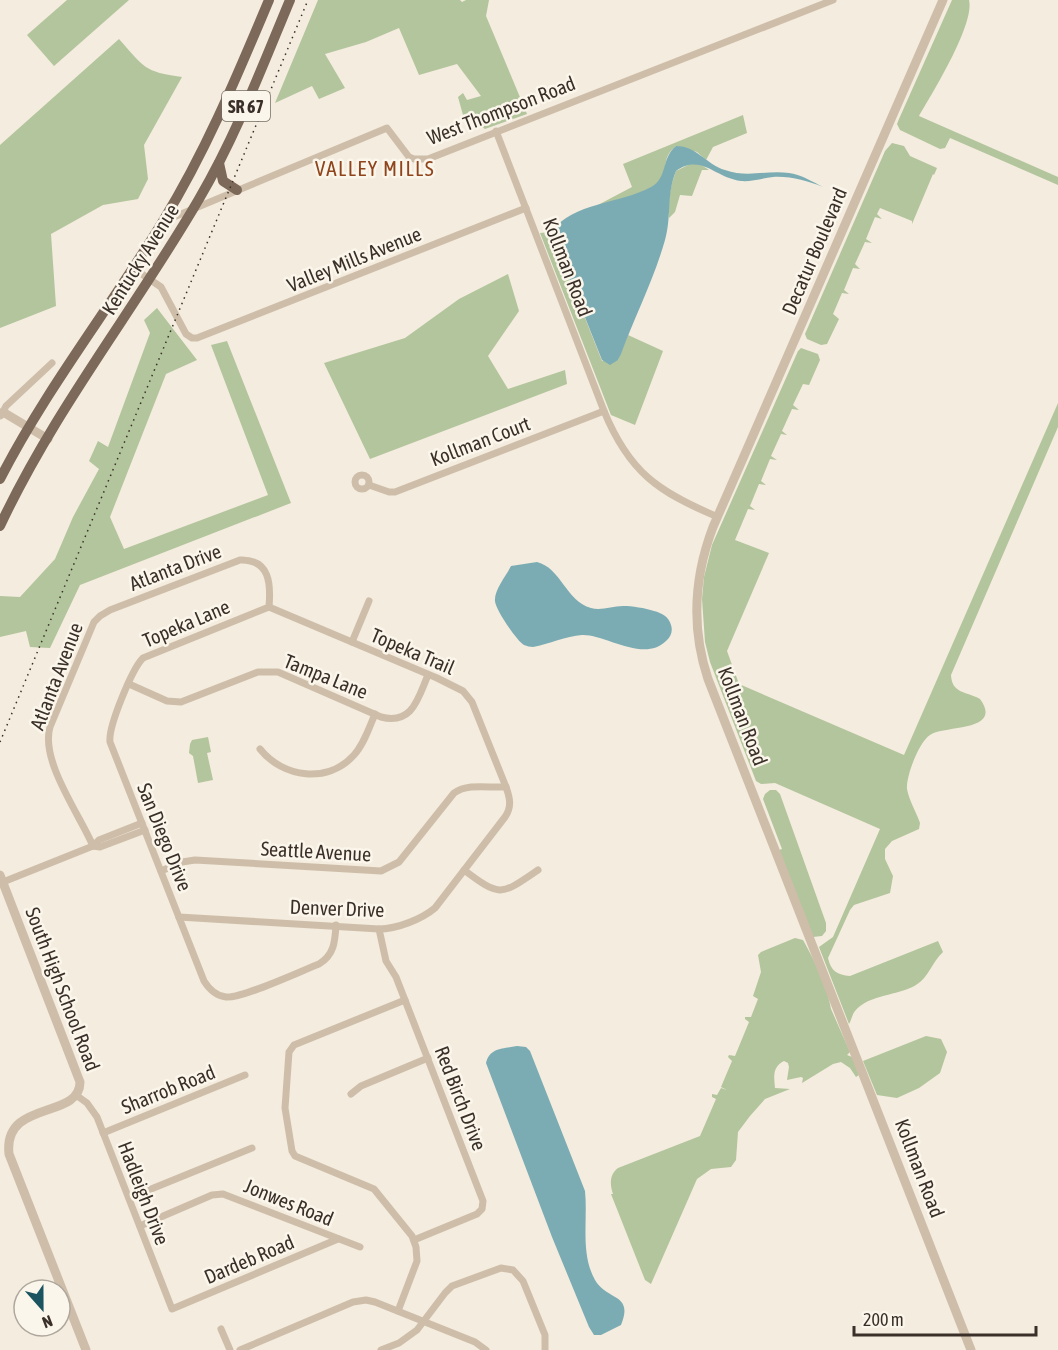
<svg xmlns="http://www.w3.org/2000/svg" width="1058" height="1350" font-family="'Asap Condensed',sans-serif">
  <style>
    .green { fill: #b3c59c }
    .water { fill: #7bacb4 }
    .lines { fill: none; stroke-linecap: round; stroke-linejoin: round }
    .minor { stroke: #cebea9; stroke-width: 7 }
    .tertiary { stroke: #cebea9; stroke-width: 9 }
    .primary { stroke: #7d6959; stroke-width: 10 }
    .rail { stroke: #3a3029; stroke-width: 1.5; stroke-dasharray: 1.5 4.5; stroke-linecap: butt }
    .labels { text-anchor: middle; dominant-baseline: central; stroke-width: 5; stroke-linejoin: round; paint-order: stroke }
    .shield { fill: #fbf6eb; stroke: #746b63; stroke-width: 1.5 }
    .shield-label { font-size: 18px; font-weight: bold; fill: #3a3029 }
    .street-label { font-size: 20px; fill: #3a3029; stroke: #fbf6eb }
    .neighbourhood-label { font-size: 21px; letter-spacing: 1.5px; fill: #90441c; stroke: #fbf6eb }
  </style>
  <rect width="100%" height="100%" fill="#f4ecde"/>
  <g class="green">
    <path d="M 67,0 L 129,0 L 54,66 L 27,35 Z"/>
    <path d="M 318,0 L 460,0 L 462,2 L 466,0 L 489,0 L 486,16 L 527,114 L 485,129 L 463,115 L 458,97 L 463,93 L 467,100 L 481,96 L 457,64 L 419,75 L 399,28 L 366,42 L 325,54 L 345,88 L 319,99 L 312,86 L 275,103 Z"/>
    <path d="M 952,0 L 969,0 C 975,24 932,94 919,116 L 1058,177 L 1058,185 L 950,138 L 945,148 L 940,149 L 900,130 L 897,124 L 899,119 Z"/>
    <path d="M 119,39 C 144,67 144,72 182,77 L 144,145 L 148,179 L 138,199 L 103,205 L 51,234 L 56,306 L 0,328 L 0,145 Z"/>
    <path d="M 743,115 L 747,133 L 713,147 L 706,160 L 697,152 L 676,146 C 662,157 668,167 661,179 C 651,194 612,201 596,206 L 632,187 L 623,164 Z"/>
    <path d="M 892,143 L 904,146 L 910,156 L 937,168 L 934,175 L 933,174 L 912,224 L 912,221 L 880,208 L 877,214 L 882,219 L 875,217 L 866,239 L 872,243 L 865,242 L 855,264 L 860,269 L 853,268 L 844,290 L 849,294 L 842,293 L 833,314 L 839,319 L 827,344 L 821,345 L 807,339 L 805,334 L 885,151 Z"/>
    <path d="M 690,164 L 700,164 L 709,170 L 702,170 L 692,196 L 680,195 L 675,212 L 669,218 C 668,201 670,187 676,171 Z"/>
    <path d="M 551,232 L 602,361 L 618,360 L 628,335 L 663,351 L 635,425 L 611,415 L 540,233 Z"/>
    <path d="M 508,274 L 519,311 L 488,356 L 508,389 L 565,370 L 567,384 L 370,459 L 324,363 L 405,338 L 459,299 Z"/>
    <path d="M 157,308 L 197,360 L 166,374 L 110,517 L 124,549 L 268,495 L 211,345 L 227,341 L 291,503 L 80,585 L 50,648 L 30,647 L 26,631 L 0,637 L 0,596 L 20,597 L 55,559 L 73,517 L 99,469 L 89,461 L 98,441 L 108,447 L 150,333 L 144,320 Z"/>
    <path d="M 801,348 L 818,354 L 820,360 L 809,385 L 803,384 L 793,405 L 799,410 L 792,409 L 782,431 L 787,435 L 781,434 L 771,456 L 777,460 L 770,459 L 761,481 L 766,485 L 759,484 L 750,506 L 755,510 L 748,509 L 735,540 L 769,553 L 727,651 L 739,684 L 904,755 L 1058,403 L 1058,427 L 951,675 C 952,694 966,691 980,699 C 1004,732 944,725 930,735 C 919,742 906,776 907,789 C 909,800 916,812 920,823 L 919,829 L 892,841 L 885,849 L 885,859 L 893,876 L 890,893 L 854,905 L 850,910 L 828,958 C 831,971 837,975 850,976 L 938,941 L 943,952 C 932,962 929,977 916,985 C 898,996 869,994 855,1011 C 852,1015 851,1021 849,1024 L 819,947 L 833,937 L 880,829 L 775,783 L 761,784 L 756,781 L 710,662 L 705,642 L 702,599 L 704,577 L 712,545 L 798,351 Z"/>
    <path d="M 208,737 L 211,752 L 207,753 L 213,780 L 198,783 L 193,756 L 189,753 L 190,744 L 192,740 Z"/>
    <path d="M 770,790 L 776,790 L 780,794 L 826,923 L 826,931 L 822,936 L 813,937 L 779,850 L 782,849 L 763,799 L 765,794 Z"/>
    <path d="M 795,938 L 803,940 C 815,961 828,989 831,1009 L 850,1052 L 847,1055 L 852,1057 L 859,1075 L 856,1077 L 850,1068 L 841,1062 L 833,1064 L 802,1083 L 803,1078 L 801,1077 L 787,1080 L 789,1067 L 788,1063 L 784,1061 C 772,1067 774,1077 775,1088 L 790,1089 L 765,1099 L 750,1116 L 738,1132 L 736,1160 L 731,1167 L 711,1169 L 697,1179 L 651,1284 L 645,1280 L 611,1194 L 613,1194 C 610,1185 609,1175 618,1168 L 700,1136 L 716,1099 L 712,1097 L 712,1094 L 717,1095 L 721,1088 L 727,1090 L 721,1087 L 732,1061 L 728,1057 L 729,1055 L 735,1056 L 749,1022 L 745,1019 L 745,1017 L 751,1017 L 758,999 L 753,996 L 761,972 L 758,955 L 761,952 Z"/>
    <path d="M 926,1036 L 941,1039 L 947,1052 L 940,1073 L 919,1088 L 897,1098 L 877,1095 L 863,1061 Z"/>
  </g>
  <g class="water">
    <path d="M 676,146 C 697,146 707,165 725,170 C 747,178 766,170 789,173 C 800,174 813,182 823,187 C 807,181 791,176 773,177 C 763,178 751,182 741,181 C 715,178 701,153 676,171 C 666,196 672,215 665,240 C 654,279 635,316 621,354 L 618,360 L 610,365 L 602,360 L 551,232 C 573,202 620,204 651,187 C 668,178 661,158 676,146 Z"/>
    <path d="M 537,562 C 561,568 566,601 591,608 C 601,611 612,606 623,606 C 632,606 645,608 654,611 C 662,613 669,617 671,625 C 673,631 671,637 666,641 C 644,663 605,634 582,635 C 566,636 549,644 533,647 C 530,647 527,646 524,645 C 517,641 495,609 495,601 C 494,590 506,576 511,566 Z"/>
    <path d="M 517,1046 L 526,1047 L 530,1051 L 585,1191 C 588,1221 580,1253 595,1280 C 607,1301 634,1293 621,1325 L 601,1335 L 594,1335 L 589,1327 L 552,1237 L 486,1063 C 490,1047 503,1049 517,1046 Z"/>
  </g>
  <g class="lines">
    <g class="minor">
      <path d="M 496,131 L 604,411 C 629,472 658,492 718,517"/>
      <path d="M 162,222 L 387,128 L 409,157 L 414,159 L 428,159 L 833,0"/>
      <path d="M 133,268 L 161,287 L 186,334 L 192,338 L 197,338 L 526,208"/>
      <path d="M 3,412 L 6,406 L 52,363"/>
      <circle cx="362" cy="482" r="7"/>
      <path d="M 369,485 L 389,492 L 395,492 L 604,411"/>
      <path d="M 269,607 L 143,658 C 132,669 108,727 110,742 L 204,981 C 209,989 216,996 226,997 C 241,999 301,971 319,964 C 334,955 335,942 336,925"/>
      <path d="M 352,642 L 369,601"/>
      <path d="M 129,684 L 167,701 L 181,702 L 258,672 L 278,672 L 381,717 C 413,725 418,698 428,675"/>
      <path d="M 260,749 C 283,778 328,784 354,755 C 364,744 369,728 375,714"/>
      <path d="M 93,846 C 80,815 40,761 50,727 L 94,622 L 100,616 L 110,610 L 240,560 C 270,559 271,584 269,607"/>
      <path d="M 93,846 L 99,840 L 142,823"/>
      <path d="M 464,870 C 501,898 501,895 538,870"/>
      <path d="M 161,871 L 182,862 L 195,860 L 381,871 L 399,862 L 454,793 C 468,783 489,788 506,787"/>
      <path d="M 3,882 L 93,846 L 100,847 L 145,830"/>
      <path d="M 179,917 L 379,929 C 397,929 422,919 435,908 L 505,817 C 512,807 510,798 506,787 L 472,702 L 463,691 L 437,678 L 269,607"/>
      <path d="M 379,929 L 386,961 L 396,977 L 483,1201 L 482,1209 L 477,1214 L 414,1240"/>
      <path d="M 351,1094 L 361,1086 L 428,1058"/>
      <path d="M 76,1095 L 87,1103 L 97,1117 L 172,1309 L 338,1239"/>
      <path d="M 103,1133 L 245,1075"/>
      <path d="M 129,1198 L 252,1148"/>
      <path d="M 140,1226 L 212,1195 L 223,1194 L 360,1247"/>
      <path d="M 398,1311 L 417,1261 L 416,1247 L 412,1236 L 374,1189 L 295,1156 L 292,1151 L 285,1108 L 289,1052 L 294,1045 L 405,1000"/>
      <path d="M 221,1329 L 230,1350"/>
      <path d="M 240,1350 L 353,1302 L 366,1300 L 375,1302 L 475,1342 L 486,1350"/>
      <path d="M 381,1350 L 399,1343 L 417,1330 L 445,1293 L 452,1286 L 501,1268 L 513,1270 L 523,1281 L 545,1335 L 545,1350"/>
    </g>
    <g class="tertiary">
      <path d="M 943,0 L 713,527 C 694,577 691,628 708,679 L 971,1350"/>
      <path d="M 0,415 L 3,412 L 48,439"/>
      <path d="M 0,875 L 80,1082 C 80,1120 3,1099 9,1154 L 86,1350"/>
    </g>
    <g class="primary">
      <path d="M 219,163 L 223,181 L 237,190"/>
      <path d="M 0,479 C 46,389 110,308 163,221 C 206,151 237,76 269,0"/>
      <path d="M 0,526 C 54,410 135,309 199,199 C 236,136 262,67 290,0"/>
    </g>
    <path class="rail" d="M 0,742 L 308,0"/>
  </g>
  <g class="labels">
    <rect class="shield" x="222" y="91" width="48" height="30" rx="4.5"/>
    <g class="shield-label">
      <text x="246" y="106">SR 67</text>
    </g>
    <g class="street-label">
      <text transform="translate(501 110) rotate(-21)">West Thompson Road</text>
      <text transform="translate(814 251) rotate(-67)">Decatur Boulevard</text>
      <text transform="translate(140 259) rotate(-58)">Kentucky Avenue</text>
      <text transform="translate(354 259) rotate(-22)">Valley Mills Avenue</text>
      <text transform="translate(568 267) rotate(69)">Kollman Road</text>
      <text transform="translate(480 441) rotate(-21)">Kollman Court</text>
      <text transform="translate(175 567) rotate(-21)">Atlanta Drive</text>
      <text transform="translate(186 623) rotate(-23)">Topeka Lane</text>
      <text transform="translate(413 651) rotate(23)">Topeka Trail</text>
      <text transform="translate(56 676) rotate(-69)">Atlanta Avenue</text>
      <text transform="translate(326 676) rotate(22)">Tampa Lane</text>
      <text transform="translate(743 716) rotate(69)">Kollman Road</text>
      <text transform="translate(165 837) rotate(68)">San Diego Drive</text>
      <text transform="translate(316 851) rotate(3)">Seattle Avenue</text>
      <text transform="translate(337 908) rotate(2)">Denver Drive</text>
      <text transform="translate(63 989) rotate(69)">South High School Road</text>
      <text transform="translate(168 1089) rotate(-22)">Sharrob Road</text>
      <text transform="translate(461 1098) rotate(69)">Red Birch Drive</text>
      <text transform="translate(920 1168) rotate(69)">Kollman Road</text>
      <text transform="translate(144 1193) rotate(69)">Hadleigh Drive</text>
      <text transform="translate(289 1202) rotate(22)">Jonwes Road</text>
      <text transform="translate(249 1259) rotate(-23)">Dardeb Road</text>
    </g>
    <g class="neighbourhood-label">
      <text x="375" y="168">VALLEY MILLS</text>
    </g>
  </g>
  <g transform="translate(42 1308) rotate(159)"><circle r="28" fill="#fbf6eb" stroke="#aea79d" stroke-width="1.5"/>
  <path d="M0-4.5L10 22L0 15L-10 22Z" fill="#1b5460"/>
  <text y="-9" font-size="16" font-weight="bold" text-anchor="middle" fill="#3a3029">N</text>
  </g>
  <path d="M854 1326v9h182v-9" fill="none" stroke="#3a3029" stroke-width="3"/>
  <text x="863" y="1326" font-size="18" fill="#3a3029" stroke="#fbf6eb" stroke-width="4.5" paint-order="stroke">200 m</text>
</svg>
